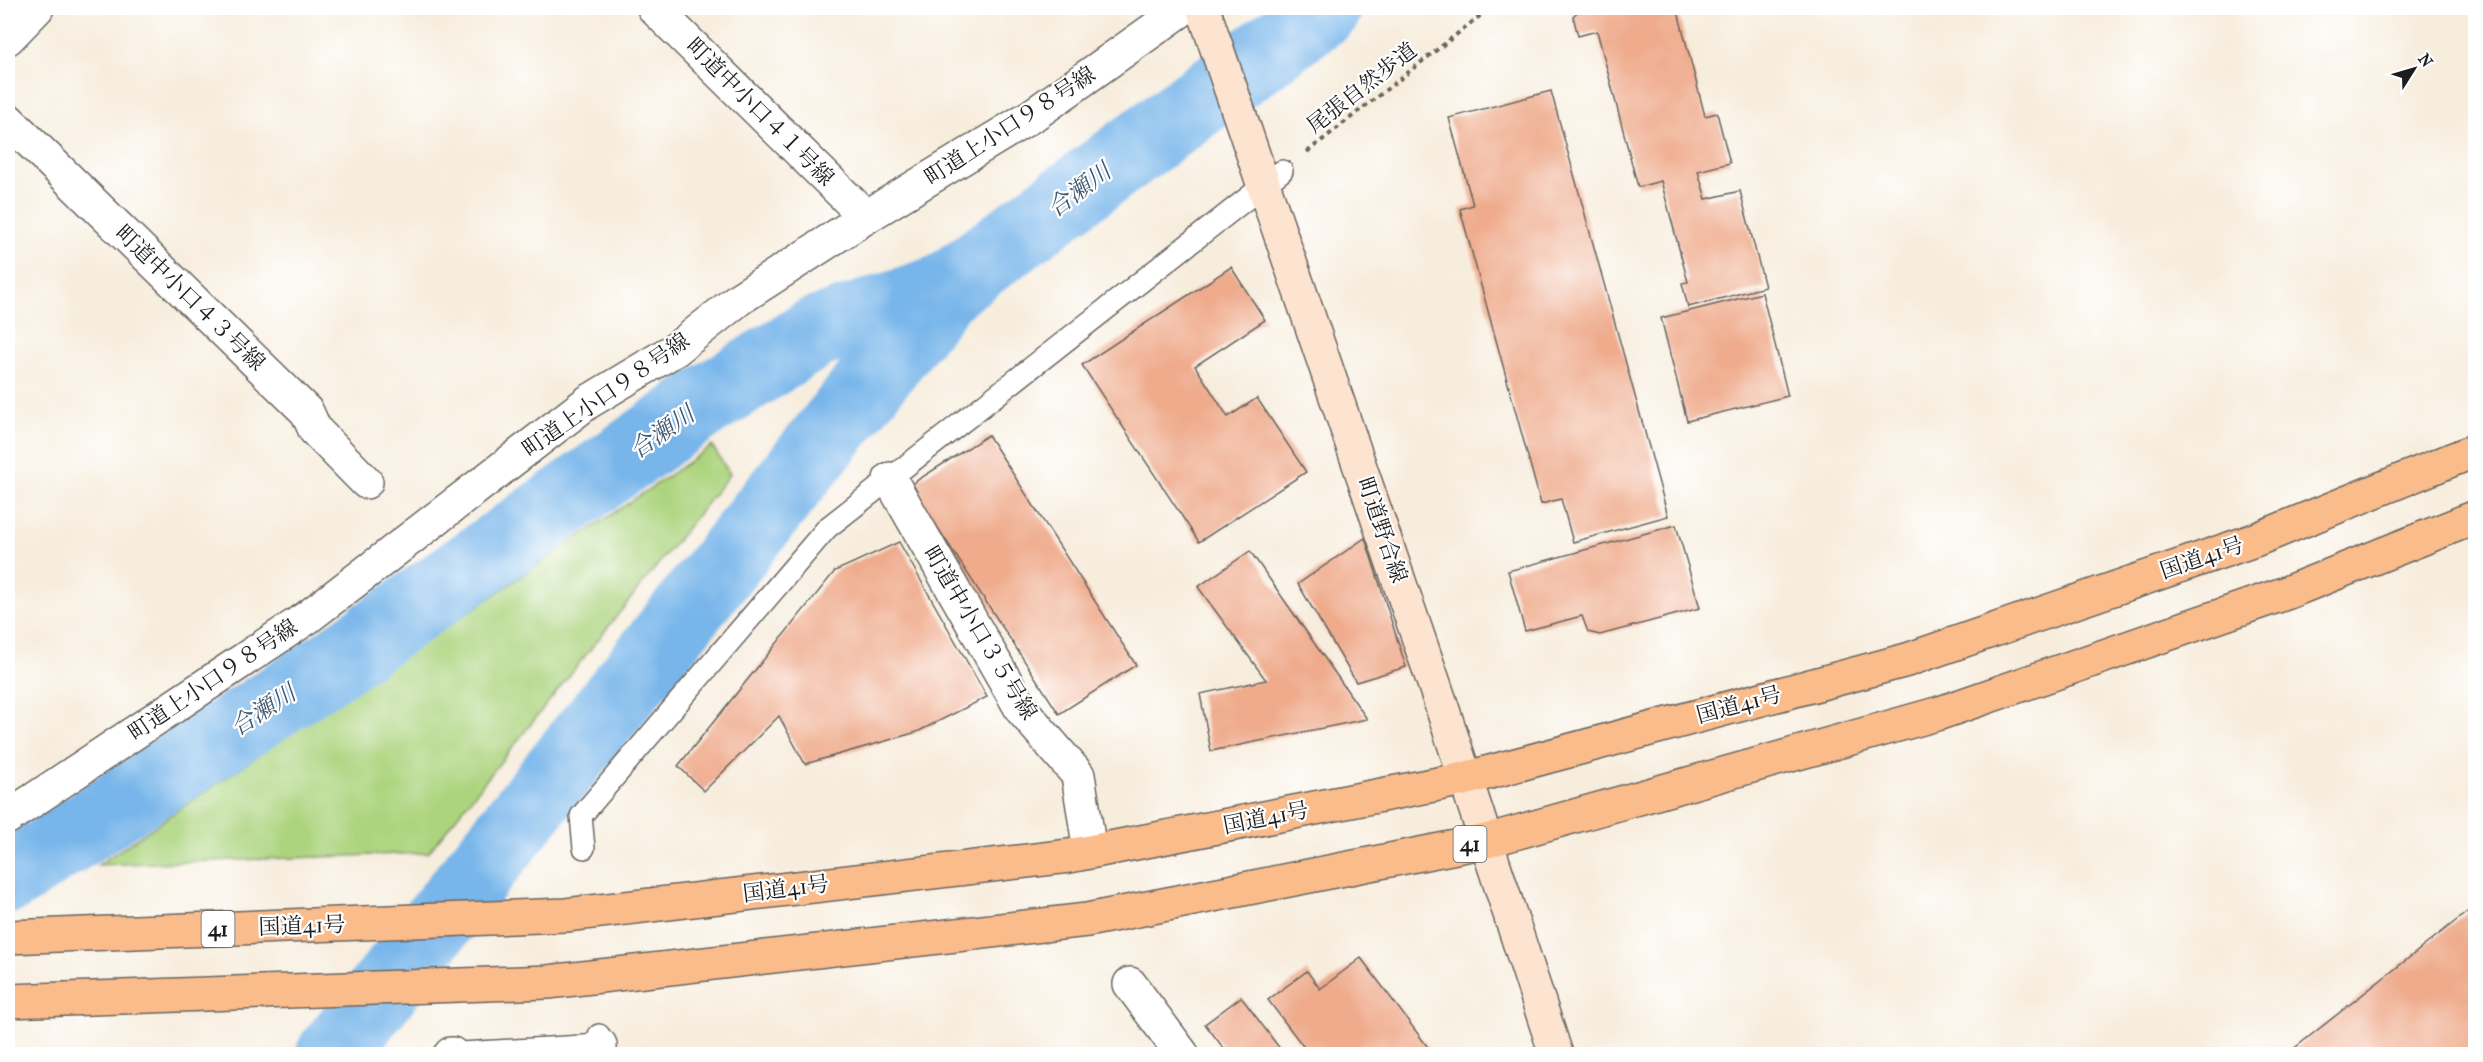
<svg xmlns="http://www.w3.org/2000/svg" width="2483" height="1062" font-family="'IM FELL French Canon','Noto Serif JP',serif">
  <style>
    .green { fill: #acd47e; stroke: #64784d; stroke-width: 1.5 }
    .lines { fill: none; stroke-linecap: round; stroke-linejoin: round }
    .river { stroke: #77b5ea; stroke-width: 72 }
    .building { fill: #efab8c }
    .lane-casing { stroke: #696560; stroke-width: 24 }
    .street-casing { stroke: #696560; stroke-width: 36 }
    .secondary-casing { stroke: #696560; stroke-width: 36 }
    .highway-casing { stroke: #696560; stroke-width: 36 }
    .path { stroke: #696560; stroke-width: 4; stroke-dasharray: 4.5 4.5; stroke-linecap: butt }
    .lane { stroke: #fff; stroke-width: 21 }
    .street { stroke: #fff; stroke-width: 33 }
    .secondary { stroke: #fde4d1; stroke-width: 33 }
    .highway { stroke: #fabc8b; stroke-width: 33 }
    .labels { text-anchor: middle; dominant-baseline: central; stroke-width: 4.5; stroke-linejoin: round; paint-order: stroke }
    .shield { fill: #fff; stroke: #606060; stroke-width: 1.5 }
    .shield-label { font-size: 21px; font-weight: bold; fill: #1c1c1c }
    .street-label { font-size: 22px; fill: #1c1c1c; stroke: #fff }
    .water-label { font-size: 24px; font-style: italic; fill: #40596e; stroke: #fff }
  </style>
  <rect width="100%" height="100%" fill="#fff"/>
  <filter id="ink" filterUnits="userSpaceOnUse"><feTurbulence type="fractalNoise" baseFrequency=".0167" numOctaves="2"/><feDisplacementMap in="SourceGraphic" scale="12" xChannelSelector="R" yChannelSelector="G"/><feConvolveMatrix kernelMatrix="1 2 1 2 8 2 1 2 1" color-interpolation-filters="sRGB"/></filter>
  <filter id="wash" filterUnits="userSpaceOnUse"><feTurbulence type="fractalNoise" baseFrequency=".008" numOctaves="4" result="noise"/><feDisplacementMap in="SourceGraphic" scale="24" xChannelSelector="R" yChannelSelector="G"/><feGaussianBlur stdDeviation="1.35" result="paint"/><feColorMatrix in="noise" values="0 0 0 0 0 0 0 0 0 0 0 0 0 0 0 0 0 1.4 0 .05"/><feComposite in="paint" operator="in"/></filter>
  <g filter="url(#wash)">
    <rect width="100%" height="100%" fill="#f7eddd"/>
    <path class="green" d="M 712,446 L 730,474 L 428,853 L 98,865 Z"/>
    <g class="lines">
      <g class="river">
        <path d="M 8,878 L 338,661 L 697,407 L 815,333 L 945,289 L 1326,8"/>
        <path d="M 332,1054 L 945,289"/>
      </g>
    </g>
    <g id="blocks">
      <g class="building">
        <path d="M 1582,8 L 1677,8 L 1705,116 L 1717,113 L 1730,163 L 1698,171 L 1706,199 L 1740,191 L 1765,287 L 1688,307 L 1682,283 L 1688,282 L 1661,181 L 1638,187 L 1597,31 L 1578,36 L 1573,16 Z"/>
        <path d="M 1551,91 L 1668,516 L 1573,542 L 1561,499 L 1541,504 L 1460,209 L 1473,205 L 1449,118 Z"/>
        <path d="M 1231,267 L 1265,320 L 1195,366 L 1228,417 L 1257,398 L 1306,472 L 1199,542 L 1082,365 Z"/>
        <path d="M 1762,293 L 1788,396 L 1687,421 L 1661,318 Z"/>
        <path d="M 988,435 L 1136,665 L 1059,714 L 910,485 Z"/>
        <path d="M 1676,525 L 1700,608 L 1600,635 L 1588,632 L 1582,616 L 1525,631 L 1508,571 Z"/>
        <path d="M 1365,538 L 1406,667 L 1356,682 L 1298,584 Z"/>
        <path d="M 899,542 L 987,697 L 917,732 L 805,764 L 779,716 L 704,791 L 678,766 L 835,571 Z"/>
        <path d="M 1250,551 L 1367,719 L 1211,751 L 1200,694 L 1266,680 L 1198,587 Z"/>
        <path d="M 2476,905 L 2476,1054 L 2287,1054 Z"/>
        <path d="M 1361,958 L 1433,1054 L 1309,1054 L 1268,1000 L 1307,971 L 1320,989 Z"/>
        <path d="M 1241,997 L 1284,1054 L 1228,1054 L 1205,1024 Z"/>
      </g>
    </g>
  </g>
  <g filter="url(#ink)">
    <use href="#blocks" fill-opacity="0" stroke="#696560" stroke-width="1.5"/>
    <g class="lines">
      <defs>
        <g id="lane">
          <path d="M 584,848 L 581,816 L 827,528 L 1282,171"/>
          <path d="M 443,1054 L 600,1045 L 599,1035"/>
        </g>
        <g id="street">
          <path d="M 654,8 L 866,217"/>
          <path d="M 8,38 L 37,8"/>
          <path d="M 8,120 L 307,412 L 315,430 L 366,482"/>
          <path d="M 890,479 L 1022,710 L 1078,775 L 1090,851"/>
          <path d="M 8,817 L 308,617 L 588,402 L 676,349 L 739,299 L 866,217 L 1033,115 L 1184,8"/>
          <path d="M 1130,984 L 1182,1054"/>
          <path d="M 600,1045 L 600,1054"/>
          <path d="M 451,1054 L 452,1054"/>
        </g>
        <path id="secondary" d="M 1203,8 L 1439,698 L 1556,1054"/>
        <g id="highway">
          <path d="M 8,937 L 566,915 L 1069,856 L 1464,779 L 1907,660 L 2255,540 L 2476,450"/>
          <path d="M 8,1001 L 548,982 L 1087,920 L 1486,841 L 1940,713 L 2286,593 L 2476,517"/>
        </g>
      </defs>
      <use href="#lane" class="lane-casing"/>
      <use href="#street" class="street-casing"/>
      <use href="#secondary" class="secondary-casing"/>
      <use href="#highway" class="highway-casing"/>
      <path class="path" d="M 1307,152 L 1490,8"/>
      <use href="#lane" class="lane"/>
      <use href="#street" class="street"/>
      <use href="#secondary" class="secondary"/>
      <use href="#highway" class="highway"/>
    </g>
  </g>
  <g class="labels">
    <g class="shield">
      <rect x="1453.5" y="826" width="33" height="36" rx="4.5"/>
      <rect x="201.5" y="911" width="33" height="36" rx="4.5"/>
    </g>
    <g class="shield-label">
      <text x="1470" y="844">41</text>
      <text x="218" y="929">41</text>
    </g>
    <g class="street-label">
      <text transform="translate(1362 88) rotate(-38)">尾張自然歩道</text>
      <text transform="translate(760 112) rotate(45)">町道中小口４１号線</text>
      <text transform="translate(1010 126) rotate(-33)">町道上小口９８号線</text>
      <text transform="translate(190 298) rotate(44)">町道中小口４３号線</text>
      <text transform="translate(606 395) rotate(-35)">町道上小口９８号線</text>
      <text transform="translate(1382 530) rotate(71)">町道野合線</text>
      <text transform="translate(2202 558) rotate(-19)">国道41号</text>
      <text transform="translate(980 633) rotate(59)">町道中小口３５号線</text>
      <text transform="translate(213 680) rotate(-34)">町道上小口９８号線</text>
      <text transform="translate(1739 705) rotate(-15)">国道41号</text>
      <text transform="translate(1266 818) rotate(-11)">国道41号</text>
      <text transform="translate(786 889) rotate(-7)">国道41号</text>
      <text transform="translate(302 926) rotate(-2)">国道41号</text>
    </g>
    <g class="water-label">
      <text transform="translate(1079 190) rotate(-37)">合瀬川</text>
      <text transform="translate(662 432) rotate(-35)">合瀬川</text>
      <text transform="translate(263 710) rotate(-33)">合瀬川</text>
    </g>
  </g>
  <rect width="2483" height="1062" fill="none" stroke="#fff" stroke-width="30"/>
  <g transform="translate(2414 69) rotate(53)" stroke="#ffffff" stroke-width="4.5" paint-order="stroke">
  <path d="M0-4.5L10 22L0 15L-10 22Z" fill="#1c1c1c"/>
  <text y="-9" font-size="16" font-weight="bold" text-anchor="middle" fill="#1c1c1c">N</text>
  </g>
</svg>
